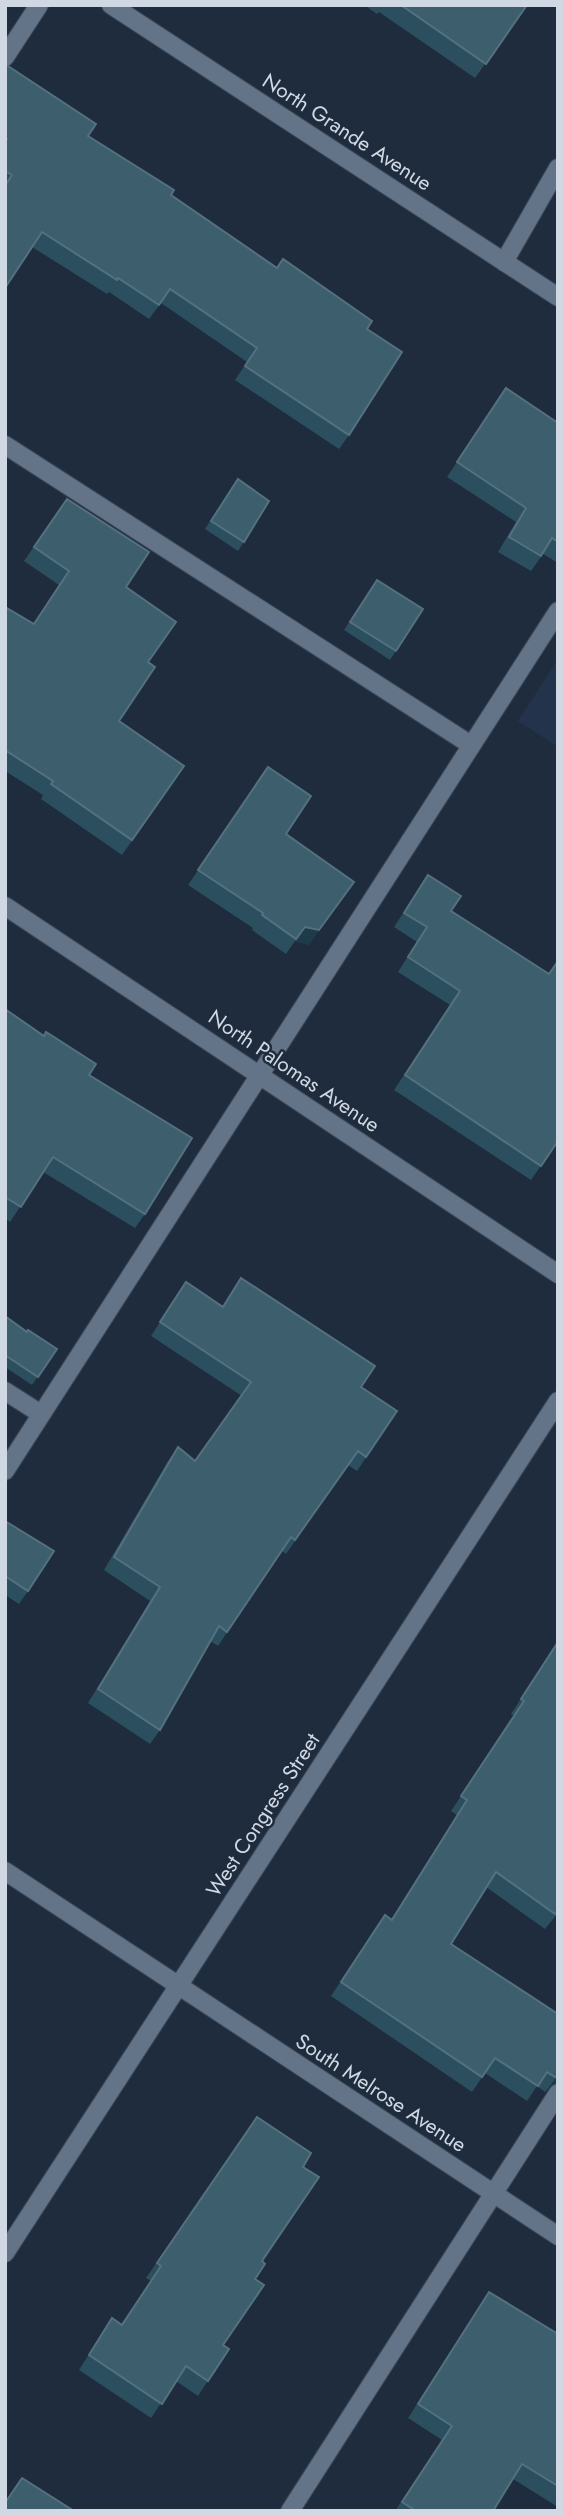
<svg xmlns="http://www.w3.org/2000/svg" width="563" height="2516" font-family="Jost,sans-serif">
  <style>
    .built { fill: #22334b }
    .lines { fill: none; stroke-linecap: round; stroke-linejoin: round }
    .lane-casing { stroke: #3b4756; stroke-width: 20 }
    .street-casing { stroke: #3b4756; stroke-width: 20 }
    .secondary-casing { stroke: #3b4756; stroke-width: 20 }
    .lane { stroke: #637388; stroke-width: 18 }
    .street { stroke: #637388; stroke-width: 18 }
    .secondary { stroke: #637388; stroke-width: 18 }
    .wall { fill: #2b4f5e }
    .shaded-wall { fill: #1f3b4b }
    .building { fill: #3d5e6c; stroke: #54717f; stroke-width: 2 }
    .labels { text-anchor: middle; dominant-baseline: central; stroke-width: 5; stroke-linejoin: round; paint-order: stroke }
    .street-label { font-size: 21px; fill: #d0d8e4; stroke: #1e2c3d }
  </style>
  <rect width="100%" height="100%" fill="#1e2c3d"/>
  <path class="built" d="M 558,659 L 558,747 L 518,721 Z"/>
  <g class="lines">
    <defs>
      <g id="lane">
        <path d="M 5,57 L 39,5"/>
        <path d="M 504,262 L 558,168"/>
        <path d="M 5,445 L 471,745"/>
        <path d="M 5,1391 L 41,1414"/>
        <path d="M 5,1471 L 558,611"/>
        <path d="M 290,2511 L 558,2093"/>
      </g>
      <g id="street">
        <path d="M 5,906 L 558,1274"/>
        <path d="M 5,1871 L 558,2236"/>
      </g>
      <g id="secondary">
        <path d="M 111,5 L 558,297"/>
        <path d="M 5,2253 L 558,1401"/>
      </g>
    </defs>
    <use href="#lane" class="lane-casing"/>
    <use href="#street" class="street-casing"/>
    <use href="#secondary" class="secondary-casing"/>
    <use href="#lane" class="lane"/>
    <use href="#street" class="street"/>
    <use href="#secondary" class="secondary"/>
  </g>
  <g class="wall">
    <path d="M 364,5 L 527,5 L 475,78 L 379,12 L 377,14 Z"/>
    <path d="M 5,64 L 88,136 L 171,195 L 367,329 L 349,435 L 339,449 L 235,380 L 247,362 L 161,303 L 149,319 L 109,292 L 107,294 L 32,247 L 5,288 Z"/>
    <path d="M 506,388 L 558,423 L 558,563 L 543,554 L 531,571 L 498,552 L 516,522 L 447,477 Z"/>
    <path d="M 238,479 L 244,542 L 238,551 L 205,529 Z"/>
    <path d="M 67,499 L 126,587 L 148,662 L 119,721 L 184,766 L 122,855 L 41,799 L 43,795 L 5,771 L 5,607 L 33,624 L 59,585 L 24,561 Z"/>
    <path d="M 377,580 L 423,609 L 390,660 L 344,630 Z"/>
    <path d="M 268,767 L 286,834 L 309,945 L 295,941 L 286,954 L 252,930 L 253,928 L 188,885 Z"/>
    <path d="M 428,875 L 451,911 L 558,1141 L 531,1180 L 394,1090 L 450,1005 L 398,972 L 417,942 L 394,927 Z"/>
    <path d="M 5,1009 L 89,1075 L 145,1214 L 135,1228 L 43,1172 L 10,1222 L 5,1218 Z"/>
    <path d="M 241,1278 L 361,1387 L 397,1411 L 357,1471 L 348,1465 L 286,1554 L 282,1551 L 218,1646 L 210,1641 L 160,1730 L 150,1744 L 88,1703 L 150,1601 L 104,1570 L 168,1461 L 178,1447 L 195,1461 L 242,1396 L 151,1336 L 186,1282 L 223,1306 Z"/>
    <path d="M 5,1316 L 27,1332 L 57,1349 L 32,1385 L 5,1367 Z"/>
    <path d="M 5,1521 L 28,1591 L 19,1604 L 5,1595 Z"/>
    <path d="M 558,1641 L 558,1913 L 545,1929 L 486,1887 L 451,1944 L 558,2014 L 558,2083 L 553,2083 L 545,2092 L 537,2086 L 527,2101 L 485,2073 L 472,2092 L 331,1996 L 385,1915 L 391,1919 L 457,1815 L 451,1811 L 514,1716 L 511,1714 Z"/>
    <path d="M 257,2117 L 303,2167 L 255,2279 L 223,2345 L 229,2349 L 198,2396 L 176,2381 L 151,2418 L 79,2370 L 112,2318 L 121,2324 L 151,2281 L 146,2278 Z"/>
    <path d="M 489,2292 L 558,2334 L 558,2507 L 513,2479 L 493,2511 L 395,2511 L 442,2440 L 408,2418 Z"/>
  </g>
  <g class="shaded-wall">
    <path d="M 354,882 L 309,945 L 295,941 L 286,954 L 305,927 Z"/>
    <path d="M 558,2075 L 558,2083 L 553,2083 L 545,2092 Z"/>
  </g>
  <g class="building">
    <path d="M 401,5 L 527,5 L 486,64 Z"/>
    <path d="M 5,64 L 96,124 L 88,136 L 174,190 L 171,195 L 277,268 L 283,259 L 372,321 L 367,329 L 402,352 L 349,435 L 245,366 L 257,348 L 170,289 L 159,305 L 118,278 L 117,280 L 42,232 L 5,288 L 5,186 L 12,175 L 5,171 L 5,142 L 7,139 L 5,138 Z"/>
    <path d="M 506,388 L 558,423 L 558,542 L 552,538 L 541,556 L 509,537 L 526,508 L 457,462 Z"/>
    <path d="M 238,479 L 269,501 L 244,542 L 211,521 Z"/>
    <path d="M 67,499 L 149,552 L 126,587 L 176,622 L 148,662 L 155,667 L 119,721 L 184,766 L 132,840 L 51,784 L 53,781 L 5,750 L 5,607 L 34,624 L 69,571 L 34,547 Z"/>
    <path d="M 377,580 L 423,609 L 396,651 L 350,622 Z"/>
    <path d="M 268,767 L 311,796 L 286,834 L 354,882 L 319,930 L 305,927 L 296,939 L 262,915 L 263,913 L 198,870 Z"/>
    <path d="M 428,875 L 461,896 L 451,911 L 549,974 L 558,961 L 558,1141 L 541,1166 L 405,1075 L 460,991 L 408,957 L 427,927 L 404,913 Z"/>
    <path d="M 5,1009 L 44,1036 L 46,1032 L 96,1064 L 89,1075 L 192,1138 L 145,1214 L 53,1157 L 21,1207 L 5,1197 Z"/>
    <path d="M 241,1278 L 375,1366 L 361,1387 L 397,1411 L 366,1457 L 358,1451 L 295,1540 L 291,1537 L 227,1632 L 219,1626 L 160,1730 L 98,1689 L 160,1587 L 114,1557 L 178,1447 L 195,1461 L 251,1382 L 160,1322 L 186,1282 L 223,1307 Z"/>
    <path d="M 5,1316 L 27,1332 L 28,1330 L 57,1349 L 38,1377 L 5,1355 Z"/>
    <path d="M 5,1521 L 54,1551 L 28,1591 L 5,1576 Z"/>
    <path d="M 558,1642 L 558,1911 L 555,1914 L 496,1872 L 451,1944 L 558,2014 L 558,2075 L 555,2077 L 547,2072 L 538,2086 L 495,2058 L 482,2077 L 341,1982 L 385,1915 L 392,1920 L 467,1800 L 461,1796 L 524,1701 L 521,1699 Z"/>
    <path d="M 257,2117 L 311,2153 L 303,2167 L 319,2177 L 262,2261 L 265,2264 L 255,2279 L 264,2285 L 223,2345 L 229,2349 L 208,2381 L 186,2366 L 162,2404 L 89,2355 L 112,2318 L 122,2325 L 161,2266 L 157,2263 Z"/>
    <path d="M 489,2292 L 558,2334 L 558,2486 L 522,2464 L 493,2511 L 416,2511 L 402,2502 L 452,2426 L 418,2404 Z"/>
    <path d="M 22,2478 L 74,2511 L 5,2511 L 5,2503 Z"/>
  </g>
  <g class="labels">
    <g class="street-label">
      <text transform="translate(347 132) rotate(33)">North Grande Avenue</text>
      <text transform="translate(294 1071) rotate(34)">North Palomas Avenue</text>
      <text transform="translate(263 1815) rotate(-57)">West Congress Street</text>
      <text transform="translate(381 2093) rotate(33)">South Melrose Avenue</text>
    </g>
  </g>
  <rect width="563" height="2516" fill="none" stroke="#d0d8e4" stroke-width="14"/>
</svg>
